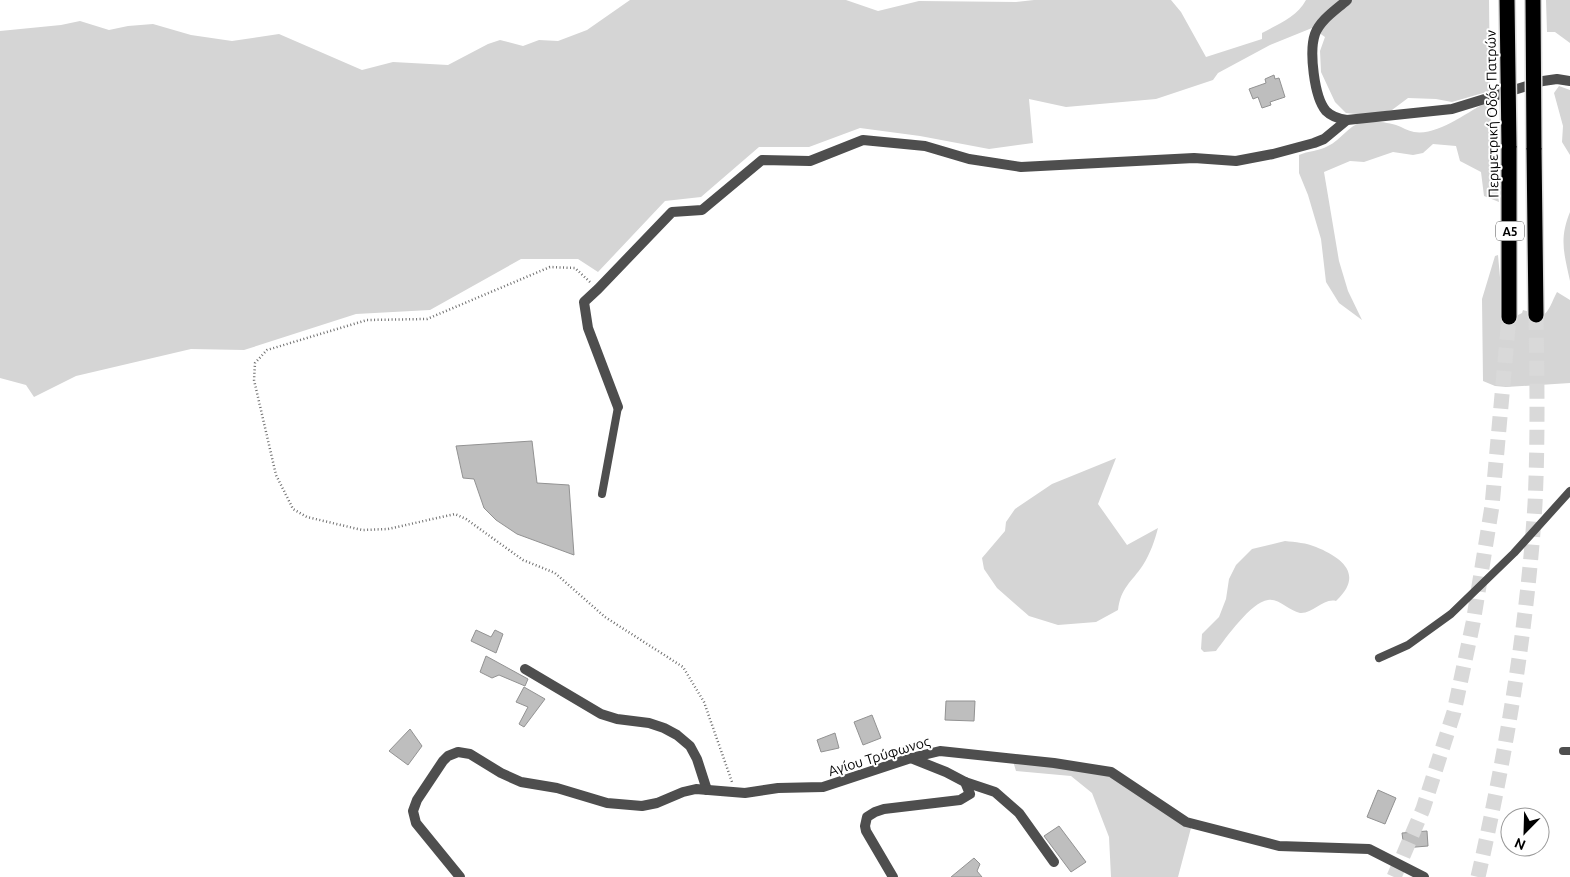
<svg xmlns="http://www.w3.org/2000/svg" width="1570" height="877" font-family="Ubuntu,sans-serif">
  <style>
    .green { fill: #d5d5d5 }
    .building { fill: #bebebe; stroke: #929292 }
    .lines { fill: none; stroke-linecap: round; stroke-linejoin: round }
    .motorway-tunnel { stroke: #d9d9d9; stroke-width: 15; stroke-dasharray: 15 8; stroke-linecap: butt }
    .motorway-casing { stroke: #dbdbdb; stroke-width: 18 }
    .path { stroke: #707070; stroke-width: 2.5; stroke-dasharray: 1 2.5; stroke-linecap: butt }
    .service { stroke: #4e4e4e; stroke-width: 8 }
    .minor { stroke: #4e4e4e; stroke-width: 10 }
    .tertiary { stroke: #4e4e4e; stroke-width: 10 }
    .motorway { stroke: #000; stroke-width: 15 }
    .motorway-bridge-casing { stroke: #dbdbdb; stroke-width: 18; stroke-linecap: butt }
    .motorway-bridge { stroke: #000; stroke-width: 15 }
    .labels { text-anchor: middle; dominant-baseline: central; stroke-width: 4; stroke-linejoin: round; paint-order: stroke }
    .shield { fill: #fff; stroke: #4c4c4c; stroke-width: 1 }
    .shield-label { font-size: 12px; font-weight: bold; fill: #000 }
    .street-label { font-size: 14px; fill: #000; stroke: #fff }
  </style>
  <rect width="100%" height="100%" fill="#fff"/>
  <g class="green">
    <path d="M 630,0 L 846,0 L 878,11 L 919,1 L 1016,2 L 1034,0 L 1171,0 L 1181,12 L 1206,57 L 1262,39 L 1262,33 C 1278,24 1297,17 1306,0 L 1489,0 L 1490,91 L 1452,102 L 1436,99 L 1408,98 L 1392,110 L 1366,115 L 1346,113 L 1335,102 L 1321,72 L 1320,51 L 1325,37 L 1312,28 L 1270,45 L 1218,73 L 1213,80 L 1156,99 L 1066,107 L 1029,99 L 1033,143 L 989,149 L 920,136 L 860,128 L 809,147 L 759,147 L 701,197 L 665,201 L 598,272 L 578,259 L 521,259 L 430,310 L 356,314 L 244,350 L 191,349 L 76,376 L 34,397 L 26,385 L 0,378 L 0,31 L 61,25 L 80,21 L 109,30 L 128,26 L 153,24 L 191,35 L 232,41 L 279,34 L 362,70 L 393,62 L 448,65 L 488,44 L 500,40 L 523,46 L 539,40 L 558,41 L 587,30 Z"/>
    <path d="M 1546,0 L 1570,0 L 1570,43 L 1555,32 L 1547,32 Z"/>
    <path d="M 1559,86 L 1570,90 L 1570,155 L 1562,142 L 1563,126 L 1554,93 Z"/>
    <path d="M 1490,101 L 1493,162 L 1499,202 L 1484,196 L 1481,172 L 1460,161 L 1456,146 L 1433,144 L 1423,153 L 1413,155 L 1393,152 L 1364,162 L 1350,161 L 1324,172 L 1339,261 L 1348,291 L 1362,320 L 1339,303 L 1326,282 L 1321,239 L 1308,195 L 1299,173 L 1299,155 C 1308,151 1319,151 1328,146 C 1341,140 1348,126 1362,122 C 1371,120 1386,122 1396,125 C 1402,127 1408,131 1414,132 C 1439,136 1467,111 1490,101 Z"/>
    <path d="M 1570,212 L 1570,281 C 1564,253 1559,239 1570,212 Z"/>
    <path d="M 1498,255 L 1502,300 L 1516,316 L 1522,313 L 1523,310 L 1542,316 C 1550,311 1552,301 1557,292 L 1570,300 L 1570,383 L 1506,387 L 1495,386 L 1483,381 L 1482,299 L 1495,256 Z"/>
    <path d="M 1116,458 L 1098,504 L 1127,545 L 1158,528 C 1155,540 1150,554 1143,565 C 1131,583 1121,587 1118,610 L 1096,622 L 1058,625 L 1029,616 L 997,588 L 984,569 L 982,558 L 1005,531 L 1006,522 L 1015,509 L 1052,484 Z"/>
    <path d="M 1285,541 C 1295,542 1307,543 1316,547 C 1343,558 1364,575 1336,601 C 1323,598 1313,614 1300,613 C 1289,611 1279,598 1268,600 C 1251,602 1226,638 1216,651 L 1204,652 L 1201,649 L 1202,634 L 1219,617 L 1226,599 L 1229,579 L 1236,565 L 1252,549 Z"/>
    <path d="M 1013,761 L 1109,775 L 1191,828 L 1178,877 L 1111,877 L 1109,837 L 1092,793 L 1071,776 L 1016,771 Z"/>
  </g>
  <g class="building">
    <path d="M 1274,75 L 1275,79 L 1279,78 L 1285,97 L 1270,102 L 1271,105 L 1262,108 L 1258,97 L 1253,99 L 1249,89 L 1266,83 L 1265,79 Z"/>
    <path d="M 532,441 L 537,483 L 569,485 L 574,555 L 517,534 L 496,520 L 484,508 L 474,479 L 463,478 L 456,446 Z"/>
    <path d="M 476,630 L 491,637 L 495,630 L 503,634 L 496,653 L 471,641 Z"/>
    <path d="M 486,656 L 528,679 L 525,686 L 499,675 L 492,678 L 480,672 Z"/>
    <path d="M 524,687 L 545,699 L 524,727 L 519,724 L 528,707 L 516,702 Z"/>
    <path d="M 946,701 L 975,701 L 974,721 L 945,720 Z"/>
    <path d="M 872,715 L 881,738 L 863,745 L 854,722 Z"/>
    <path d="M 410,729 L 422,746 L 408,765 L 389,751 Z"/>
    <path d="M 835,733 L 839,748 L 821,752 L 817,740 Z"/>
    <path d="M 1378,790 L 1396,798 L 1385,824 L 1367,817 Z"/>
    <path d="M 1059,826 L 1086,862 L 1071,872 L 1044,836 Z"/>
    <path d="M 1427,831 L 1428,846 L 1404,848 L 1402,833 Z"/>
    <path d="M 974,858 L 980,864 L 977,871 L 982,877 L 951,877 Z"/>
  </g>
  <g class="lines">
    <g class="motorway-tunnel">
      <path d="M 1394,877 L 1423,809 L 1454,712 L 1473,623 L 1492,506 L 1509,317"/>
      <path d="M 1478,877 C 1506,754 1527,630 1535,504 C 1538,441 1537,378 1536,315"/>
    </g>
    <defs>
      <g id="motorway">
        <path d="M 1509,146 L 1509,317"/>
        <path d="M 1534,148 L 1536,315"/>
      </g>
    </defs>
    <use href="#motorway" class="motorway-casing"/>
    <path class="path" d="M 590,282 L 575,268 L 550,267 L 427,319 L 367,320 L 267,350 L 255,363 L 254,380 L 276,475 L 293,509 L 307,517 L 362,530 L 388,529 L 455,514 L 466,519 L 523,560 L 555,573 L 605,617 L 683,667 L 704,702 L 732,782"/>
    <g class="service">
      <path d="M 602,494 L 618,407"/>
      <path d="M 1379,658 L 1408,645 L 1451,614 L 1514,553 L 1570,491"/>
      <path d="M 1563,751 L 1570,751"/>
    </g>
    <g class="minor">
      <path d="M 618,407 L 588,328 L 584,302 L 598,289 L 672,212 L 702,210 L 762,160 L 810,161 L 863,140 L 925,146 L 969,159 L 1021,167 L 1194,158 L 1236,161 L 1273,154 L 1314,143 L 1324,139 L 1347,120"/>
      <path d="M 525,669 L 601,714 L 617,719 L 649,723 L 664,728 L 677,735 L 690,746 L 697,759 L 707,790"/>
      <path d="M 965,782 L 995,792 L 1019,813 L 1054,862"/>
      <path d="M 460,877 L 416,823 L 413,811 L 417,800 L 443,761 L 448,756 L 458,752 L 470,754 L 501,773 L 521,782 L 557,788 L 607,803 L 642,806 L 657,803 L 683,792 L 696,789 L 745,793 L 778,788 L 823,787 L 911,758 L 940,751 L 1054,763 L 1111,772 L 1186,822 L 1279,846 L 1369,849 L 1424,877"/>
      <path d="M 893,877 L 866,831 L 865,826 L 867,817 L 875,812 L 884,809 L 960,800 L 970,794 L 965,782 L 946,772 L 911,758"/>
    </g>
    <path class="tertiary" d="M 1347,0 C 1336,10 1320,20 1315,34 C 1309,51 1314,97 1326,111 C 1332,117 1339,119 1347,120 L 1452,109 L 1543,81 L 1557,79 L 1570,81"/>
    <use href="#motorway" class="motorway"/>
    <defs>
      <g id="motorway-bridge">
        <path d="M 1507,0 L 1509,146"/>
        <path d="M 1533,0 L 1534,148"/>
      </g>
    </defs>
    <use href="#motorway-bridge" class="motorway-bridge-casing"/>
    <use href="#motorway-bridge" class="motorway-bridge"/>
  </g>
  <g class="labels">
    <rect class="shield" x="1496" y="221.5" width="28" height="19" rx="4"/>
    <g class="shield-label">
      <text x="1510" y="231">Α5</text>
    </g>
    <g class="street-label">
      <text transform="translate(1492 114) rotate(-91)">Περιμετρική Οδός Πατρών</text>
      <text transform="translate(879 756) rotate(-17)">Αγίου Τρύφωνος</text>
    </g>
  </g>
  <g transform="translate(1525 832) rotate(203)"><circle r="24" fill="#ffffff" stroke="#999999"/>
  <path d="M0-4L9 19L0 12L-9 19Z" fill="#000000"/>
  <text y="-8" font-size="14" font-weight="bold" text-anchor="middle" fill="#000000">N</text>
  </g>
</svg>
